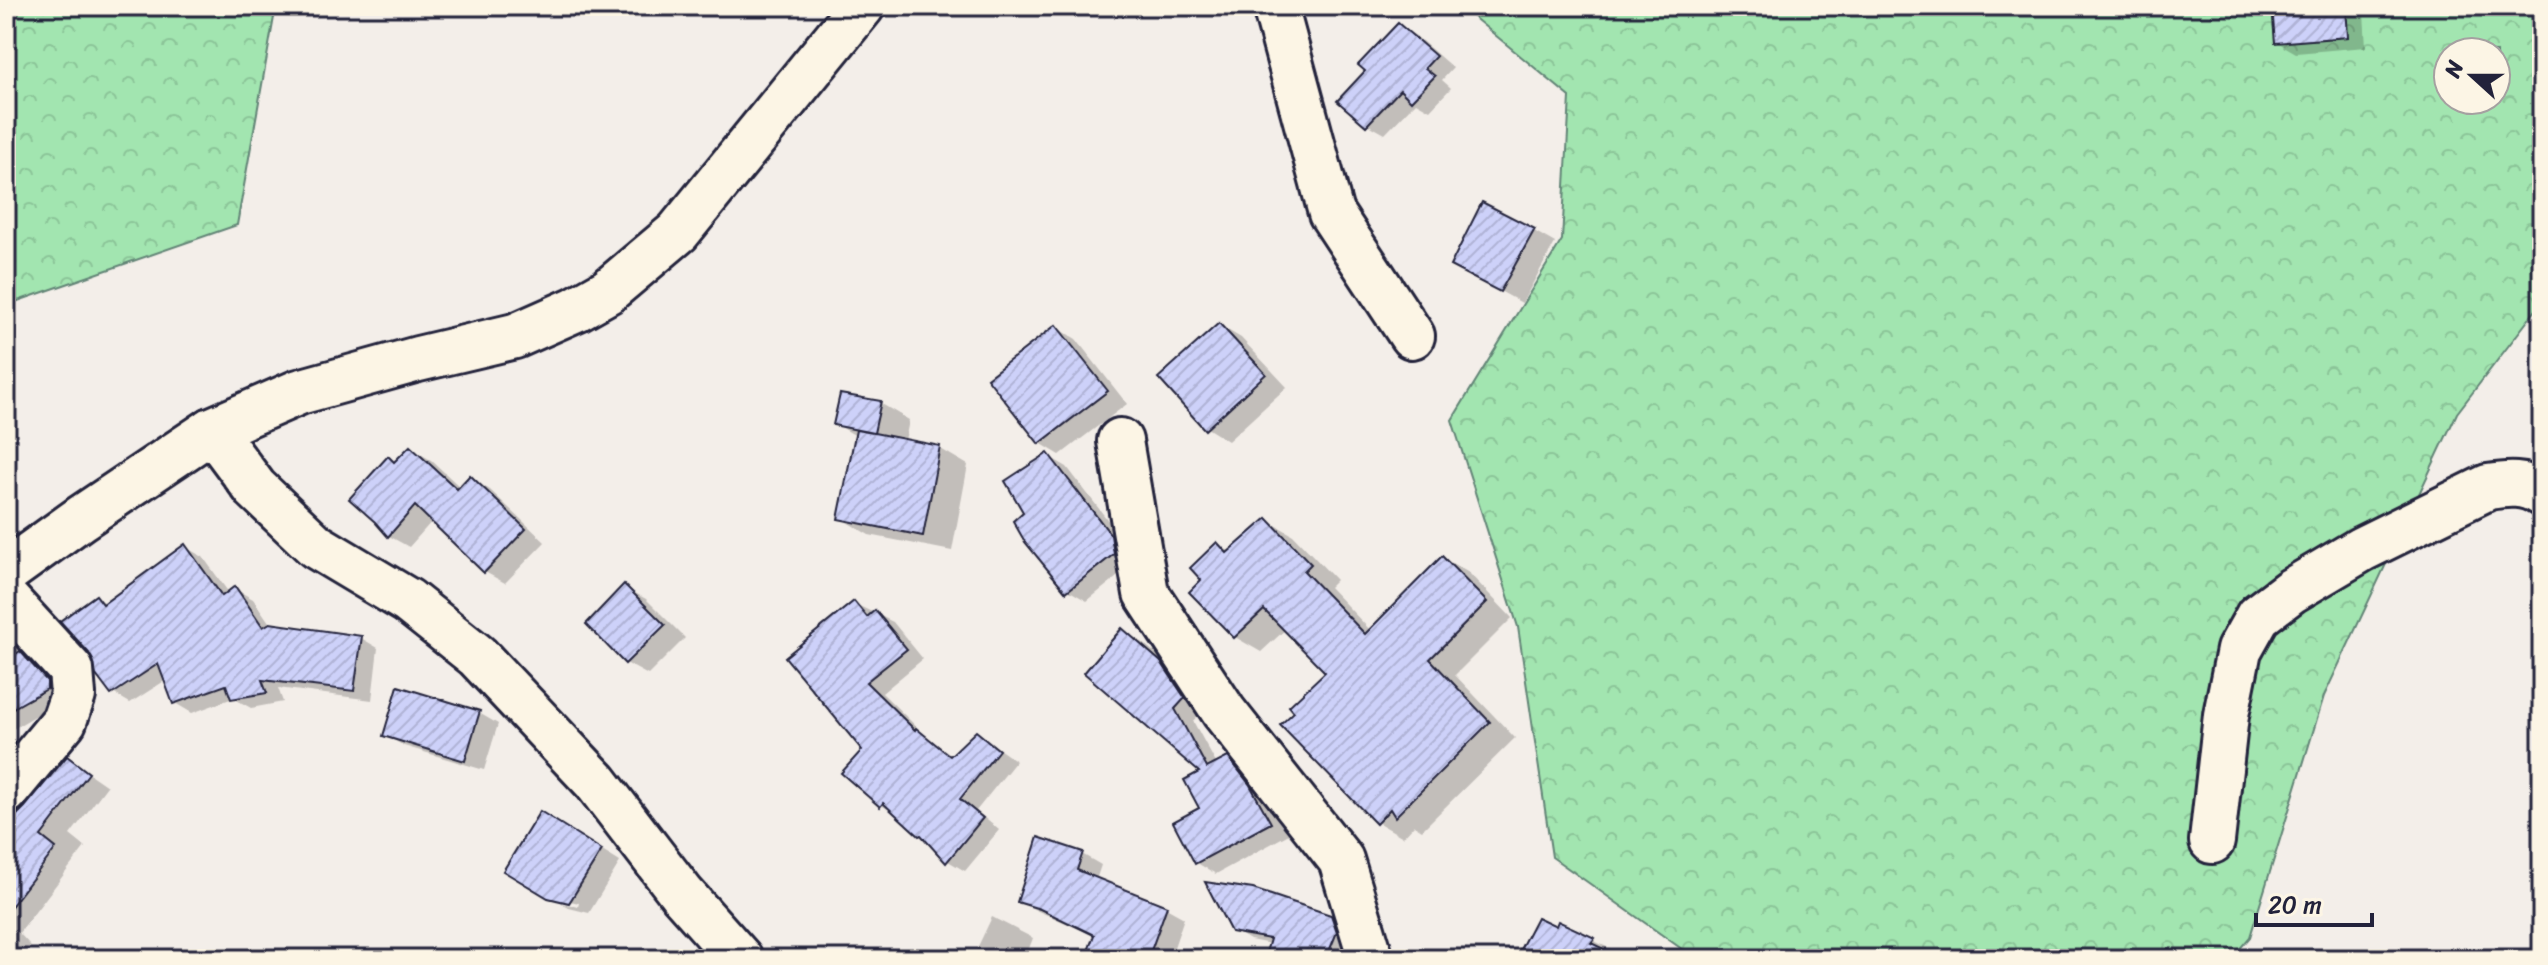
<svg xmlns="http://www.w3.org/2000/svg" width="2548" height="965" font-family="Sriracha,sans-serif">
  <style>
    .forest { fill: url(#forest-crowns); stroke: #628476; stroke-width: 2; fill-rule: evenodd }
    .shadow { fill: #0003 }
    .building { fill: url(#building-hatch); stroke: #22223b; stroke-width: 2 }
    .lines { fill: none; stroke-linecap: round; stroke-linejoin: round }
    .minor-casing { stroke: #22223b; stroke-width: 50 }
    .secondary-casing { stroke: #22223b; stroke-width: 50 }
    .minor { stroke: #fcf5e5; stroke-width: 44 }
    .secondary { stroke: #fcf5e5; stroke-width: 44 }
  </style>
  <defs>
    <pattern id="forest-crowns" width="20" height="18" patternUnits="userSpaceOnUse" patternTransform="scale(2)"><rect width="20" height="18" fill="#a2e5b0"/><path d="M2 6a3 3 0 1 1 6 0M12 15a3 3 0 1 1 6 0" fill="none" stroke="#8bc498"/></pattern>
    <pattern id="building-hatch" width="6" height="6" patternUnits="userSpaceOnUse" patternTransform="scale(2)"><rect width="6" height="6" fill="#cdd1f9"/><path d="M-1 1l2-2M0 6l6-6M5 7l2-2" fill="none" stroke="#b0b3d6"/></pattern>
  </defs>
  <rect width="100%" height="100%" fill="#f3eee9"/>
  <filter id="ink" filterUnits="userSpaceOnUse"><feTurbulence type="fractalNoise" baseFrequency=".0125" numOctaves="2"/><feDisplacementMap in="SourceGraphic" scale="16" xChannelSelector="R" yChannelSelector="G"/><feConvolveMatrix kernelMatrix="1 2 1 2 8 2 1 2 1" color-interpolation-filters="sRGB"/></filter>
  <g filter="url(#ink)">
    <g class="forest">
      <path d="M 6,6 L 276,6 L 237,225 L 6,305 Z"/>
      <path d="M 1460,6 L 2542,6 L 2542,302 L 2457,413 L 2324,696 L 2250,937 L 2231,959 L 1696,959 L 1552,857 L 1518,627 L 1452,420 L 1562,240 L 1570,97 ZM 2448,52 L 2496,52 L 2496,100 L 2448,100 Z"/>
    </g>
    <g class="shadow">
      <path d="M 2296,6 L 2353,6 L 2364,12 L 2366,47 L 2296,53 L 2277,42 Z"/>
      <path d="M 1398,25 L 1416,36 L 1453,68 L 1442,80 L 1451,88 L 1430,110 L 1416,102 L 1385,134 L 1367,124 Z"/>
      <path d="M 1534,231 L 1555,243 L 1522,303 L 1474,277 Z"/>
      <path d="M 1219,325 L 1241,338 L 1287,387 L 1228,441 L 1207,428 Z"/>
      <path d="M 1056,327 L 1076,339 L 1127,404 L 1060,455 L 1040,443 Z"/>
      <path d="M 880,403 L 909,420 L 905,441 L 939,448 L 968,465 L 952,551 L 869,535 L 840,518 L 856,436 L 836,424 Z"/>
      <path d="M 411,449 L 431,460 L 461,488 L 470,478 L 490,490 L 545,542 L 505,583 L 485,572 L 433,520 L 409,547 L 389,536 L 388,458 L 396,463 Z"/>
      <path d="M 1048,456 L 1067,467 L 1129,548 L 1132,565 L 1087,601 L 1068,590 L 1026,512 Z"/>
      <path d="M 1267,520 L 1293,535 L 1336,580 L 1329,587 L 1371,631 L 1443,558 L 1469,573 L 1512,618 L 1455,675 L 1515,738 L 1422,830 L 1414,825 L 1403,837 L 1377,822 L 1297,712 L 1327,672 L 1286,629 L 1261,652 L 1235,637 L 1204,580 L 1217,545 L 1231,552 Z"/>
      <path d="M 185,547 L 203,557 L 229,593 L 235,589 L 253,599 L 271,625 L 361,638 L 378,648 L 372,700 L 278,688 L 283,702 L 251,708 L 233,698 L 192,713 L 175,703 L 166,680 L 130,703 L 113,693 L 96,597 L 107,604 Z"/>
      <path d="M 624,587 L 646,599 L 685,638 L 648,675 L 626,663 Z"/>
      <path d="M 855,604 L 893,622 L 923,659 L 882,693 L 926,736 L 953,756 L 976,733 L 1016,761 L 976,811 L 999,830 L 965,871 L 948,861 L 926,838 L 898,815 L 881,805 L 865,750 Z"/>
      <path d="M 1123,631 L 1142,642 L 1181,675 L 1203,710 L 1193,721 L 1217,765 L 1228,759 L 1247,771 L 1269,798 L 1289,834 L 1216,874 L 1197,863 L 1203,772 Z"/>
      <path d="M 6,643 L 24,652 L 37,664 L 64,692 L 64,699 L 6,733 Z"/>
      <path d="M 479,713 L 498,724 L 484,770 L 404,746 L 385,735 Z"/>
      <path d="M 68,759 L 107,786 L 70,835 L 85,847 L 19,933 L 31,946 L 16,959 L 6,959 L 6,831 Z"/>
      <path d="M 560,825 L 620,862 L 589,913 L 569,908 L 560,903 L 578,907 L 579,903 L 548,896 Z"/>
      <path d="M 1082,854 L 1101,865 L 1096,880 L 1166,908 L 1184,918 L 1170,959 L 1101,959 L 1096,936 L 1038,911 L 1019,901 Z"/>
      <path d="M 1331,916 L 1348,926 L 1356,959 L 1266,959 L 1271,944 L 1250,940 L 1233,930 Z"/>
      <path d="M 992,917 L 1033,938 L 1025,959 L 972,959 Z"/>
      <path d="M 1559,924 L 1613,950 L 1609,955 L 1616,959 L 1519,959 L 1557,929 Z"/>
    </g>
    <g class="building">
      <path d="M 2272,6 L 2346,6 L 2348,37 L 2275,43 Z"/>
      <path d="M 1398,23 L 1436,56 L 1425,68 L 1435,76 L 1411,101 L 1400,90 L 1366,126 L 1337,101 L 1365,71 L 1358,65 Z"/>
      <path d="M 1482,202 L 1535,229 L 1500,292 L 1450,266 Z"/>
      <path d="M 1219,323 L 1266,374 L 1205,430 L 1158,378 Z"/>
      <path d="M 1056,325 L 1108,391 L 1039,444 L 987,378 Z"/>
      <path d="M 840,394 L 881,401 L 874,433 L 940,446 L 923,536 L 838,519 L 856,430 L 873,433 L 833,425 Z"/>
      <path d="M 410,446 L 457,489 L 470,475 L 526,529 L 484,573 L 415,506 L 388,537 L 375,522 L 349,499 L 388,456 L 394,462 Z"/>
      <path d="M 1048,453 L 1111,535 L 1114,554 L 1066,592 L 1025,542 L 1013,521 L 1023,512 L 1005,481 Z"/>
      <path d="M 1267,518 L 1311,564 L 1304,571 L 1365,634 L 1442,556 L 1487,602 L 1430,659 L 1490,722 L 1395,817 L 1390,809 L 1376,824 L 1280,725 L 1294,712 L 1289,706 L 1325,672 L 1264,610 L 1234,638 L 1189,592 L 1201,580 L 1190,568 L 1217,542 L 1227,553 Z"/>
      <path d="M 185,544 L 222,596 L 235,586 L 263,627 L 270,623 L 362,636 L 354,691 L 262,680 L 267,693 L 231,699 L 226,685 L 173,704 L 158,664 L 111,695 L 96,675 L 89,653 L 60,621 L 96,595 L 103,604 Z"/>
      <path d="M 624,584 L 665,625 L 625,664 L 586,624 Z"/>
      <path d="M 854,601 L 867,617 L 875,610 L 907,649 L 866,682 L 915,730 L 916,728 L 950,756 L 976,731 L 999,750 L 960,799 L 983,818 L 946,863 L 921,835 L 919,836 L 883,803 L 880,807 L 841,773 L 862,750 L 785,657 Z"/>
      <path d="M 1122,628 L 1161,662 L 1185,698 L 1175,709 L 1207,768 L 1228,757 L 1250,785 L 1271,823 L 1195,864 L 1173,822 L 1199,808 L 1184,780 L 1199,772 L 1084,673 Z"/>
      <path d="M 20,651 L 47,681 L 47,689 L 6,712 L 6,661 Z"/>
      <path d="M 398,686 L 480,711 L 465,761 L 383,736 Z"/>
      <path d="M 67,756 L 89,773 L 41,836 L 56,848 L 6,913 L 6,826 L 25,807 Z"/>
      <path d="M 540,811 L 602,850 L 569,903 L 548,898 L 503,871 Z"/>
      <path d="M 1038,837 L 1083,852 L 1077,870 L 1167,906 L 1148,959 L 1085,959 L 1094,935 L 1040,909 L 1017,902 Z"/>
      <path d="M 1205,882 L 1253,889 L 1331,915 L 1337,932 L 1326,959 L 1264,959 L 1270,939 L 1231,932 Z"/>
      <path d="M 1537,917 L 1556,926 L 1558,921 L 1595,938 L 1591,943 L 1624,959 L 1515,959 Z"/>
    </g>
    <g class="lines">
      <defs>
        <g id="minor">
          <path d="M 1275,6 L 1331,213 L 1412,336"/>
          <path d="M 212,430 L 255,488 L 316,546 L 408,601 L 477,656 L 596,782 L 682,894 L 740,959"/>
          <path d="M 1120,441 L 1146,593 L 1224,712 L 1341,860 L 1371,959"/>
          <path d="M 6,599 L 71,670 L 73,695 L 64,721 L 6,791"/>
          <path d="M 2212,841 L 2226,715 L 2239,650 L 2258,616 L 2291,591 L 2362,549 L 2488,487 C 2507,484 2526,482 2542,494"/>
        </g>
        <path id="secondary" d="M 6,572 L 81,518 L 212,430 L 299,392 L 418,359 L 515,336 L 576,309 L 608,291 L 678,232 L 862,6"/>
      </defs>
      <use href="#minor" class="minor-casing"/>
      <use href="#secondary" class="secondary-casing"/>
      <use href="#minor" class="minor"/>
      <use href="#secondary" class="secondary"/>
    </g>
  </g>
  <rect width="2548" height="965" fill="none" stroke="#fcf5e5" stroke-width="32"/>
  <rect x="16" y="16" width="2516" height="933" fill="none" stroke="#22223b" stroke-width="3" filter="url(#ink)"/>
  <g transform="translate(2472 76) rotate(291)"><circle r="38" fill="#fcf5e5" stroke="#a5a1a1" stroke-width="2"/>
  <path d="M0-6L14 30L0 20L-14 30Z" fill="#22223b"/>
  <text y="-12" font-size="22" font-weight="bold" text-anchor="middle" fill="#22223b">N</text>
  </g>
  <path d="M2256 913v12h116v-12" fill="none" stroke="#22223b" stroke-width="4"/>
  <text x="2268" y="913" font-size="24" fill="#22223b" stroke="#fcf5e5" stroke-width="6" paint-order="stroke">20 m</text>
</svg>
